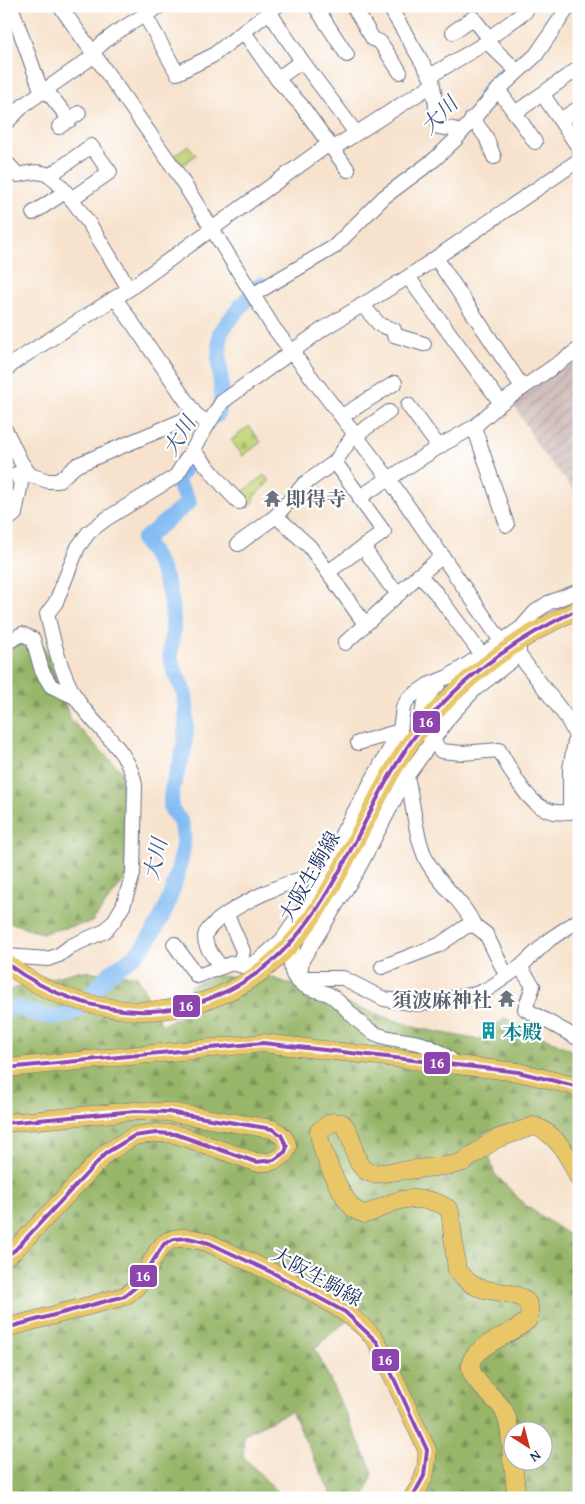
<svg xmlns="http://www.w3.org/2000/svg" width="585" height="1504" font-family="'Gentium Book Plus','Noto Serif JP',serif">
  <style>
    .industrial { fill: url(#industrial-furrows) }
    .forest { fill: url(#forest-firs); stroke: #5a7264; fill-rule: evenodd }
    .cemetery { fill: url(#cemetery-stones); stroke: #6e826c }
    .park { fill: #c1d579; stroke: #6e826c }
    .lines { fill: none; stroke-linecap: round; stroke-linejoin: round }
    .river { stroke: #82bbf3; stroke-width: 16 }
    .minor-casing { stroke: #686e85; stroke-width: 16 }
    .major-casing { stroke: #686e85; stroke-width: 19 }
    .minor { stroke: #fff; stroke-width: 14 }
    .major { stroke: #e9c769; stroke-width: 18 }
    .bus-1-casing { stroke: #fff; stroke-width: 8 }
    .bus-1 { stroke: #8e44ad; stroke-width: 4 }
    .labels { text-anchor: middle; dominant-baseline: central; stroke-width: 4.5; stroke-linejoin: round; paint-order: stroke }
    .worship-label { font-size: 20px; font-weight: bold; fill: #5b616d; stroke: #fff; text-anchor: start }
    .street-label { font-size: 20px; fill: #1b2f5e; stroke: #fff }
    .culture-label { font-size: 20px; font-weight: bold; fill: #0d838f; stroke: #fff; text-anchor: start }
    .water-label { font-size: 21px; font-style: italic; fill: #3a598b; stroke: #fff }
    .line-badge { stroke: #fff; stroke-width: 2 }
    .badge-label { font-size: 14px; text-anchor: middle; font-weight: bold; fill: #fff }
  </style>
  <defs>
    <pattern id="industrial-furrows" width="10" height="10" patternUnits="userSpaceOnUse" patternTransform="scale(1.25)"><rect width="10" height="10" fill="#d1c0bc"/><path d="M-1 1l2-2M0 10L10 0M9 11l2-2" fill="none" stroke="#b3a5a4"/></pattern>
    <pattern id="forest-firs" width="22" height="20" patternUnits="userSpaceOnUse" patternTransform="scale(1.25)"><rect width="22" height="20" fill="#98b669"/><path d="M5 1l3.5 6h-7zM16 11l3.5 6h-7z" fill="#7b945a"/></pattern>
    <pattern id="cemetery-stones" width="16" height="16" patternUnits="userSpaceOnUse" patternTransform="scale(1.25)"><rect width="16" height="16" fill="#c1d579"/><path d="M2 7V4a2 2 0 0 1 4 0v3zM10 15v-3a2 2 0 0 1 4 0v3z" fill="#a5b76b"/></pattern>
  </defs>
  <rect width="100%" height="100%" fill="#fff"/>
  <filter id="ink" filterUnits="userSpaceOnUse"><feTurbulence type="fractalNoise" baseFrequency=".02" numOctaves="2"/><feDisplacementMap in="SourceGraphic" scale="10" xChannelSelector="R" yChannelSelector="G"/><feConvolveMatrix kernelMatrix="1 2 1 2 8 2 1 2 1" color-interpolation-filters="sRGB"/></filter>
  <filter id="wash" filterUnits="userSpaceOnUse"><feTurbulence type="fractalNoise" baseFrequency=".0096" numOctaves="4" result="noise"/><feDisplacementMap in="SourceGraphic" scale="20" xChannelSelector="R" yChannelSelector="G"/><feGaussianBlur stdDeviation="1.12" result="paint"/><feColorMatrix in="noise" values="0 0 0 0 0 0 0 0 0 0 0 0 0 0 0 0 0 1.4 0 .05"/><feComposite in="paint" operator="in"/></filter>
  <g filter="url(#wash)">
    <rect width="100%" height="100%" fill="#f7e3cd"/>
    <path class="industrial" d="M 579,355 L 579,496 L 540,450 L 511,399 Z"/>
    <g class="forest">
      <path d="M 6,632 L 44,646 L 71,720 L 121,771 L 127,876 L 92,922 L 42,933 L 6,921 Z"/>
      <path d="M 79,971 L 137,976 L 162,1025 L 190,1012 L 190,986 L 214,976 L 273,978 L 417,1028 L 479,1040 L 505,1018 L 579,1054 L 579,1164 L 544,1119 L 483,1133 L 494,1173 L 525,1205 L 579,1242 L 579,1498 L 417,1498 L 432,1457 L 387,1350 L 370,1321 L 357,1312 L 315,1348 L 373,1472 L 366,1493 C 356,1499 343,1500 332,1495 L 291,1411 L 244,1434 L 243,1456 L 283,1498 L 6,1498 L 6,992 L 19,986 ZM 512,1432 L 542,1432 L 542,1462 L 512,1462 Z"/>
    </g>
    <g class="cemetery">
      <path d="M 249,426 L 261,442 L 243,456 L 231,440 Z"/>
      <path d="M 264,475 L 270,481 L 253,498 L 255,501 L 249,507 L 239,495 Z"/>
    </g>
    <path class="park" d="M 188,145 L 196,155 L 181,166 L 173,156 Z"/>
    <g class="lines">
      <g class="river">
        <path d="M 485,96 L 500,78 L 523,60"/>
        <path d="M 217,415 L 222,397 L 219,361 L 220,332 L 254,290 L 262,285"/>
        <path d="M 6,1007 C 25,1007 42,1020 62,1016 C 83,1013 94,989 108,975 C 117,966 130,961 138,952 C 159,930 172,896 179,867 C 182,855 186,835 181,823 C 177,813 170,815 171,800 C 171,783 179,769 183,753 C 186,738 188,706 184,692 C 180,682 174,672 171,661 C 169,651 173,637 173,627 C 174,594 163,566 143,540 L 189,502 L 176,481 L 186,466"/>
      </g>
    </g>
  </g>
  <g filter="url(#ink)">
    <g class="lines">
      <defs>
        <g id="minor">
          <path d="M 11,6 L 42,93"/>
          <path d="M 60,6 L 176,171 L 273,327 L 389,479 L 501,641"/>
          <path d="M 315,6 L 347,55"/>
          <path d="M 353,6 L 373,39 L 380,42 L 400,72"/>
          <path d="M 389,6 L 432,79 L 439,127 L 453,129 L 460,133"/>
          <path d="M 270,13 L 302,61 L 356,133"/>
          <path d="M 145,15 L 177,73 L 212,56 L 277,6"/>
          <path d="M 244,32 L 277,79 L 301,105 L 348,170"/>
          <path d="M 453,32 L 473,18 L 489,38"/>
          <path d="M 487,42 L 517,71"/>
          <path d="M 430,76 L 487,42 L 489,38 L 525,12 L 528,6"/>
          <path d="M 277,79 L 302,61"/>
          <path d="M 46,90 L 70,120"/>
          <path d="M 498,90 L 515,113 L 579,68"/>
          <path d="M 543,95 L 579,148"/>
          <path d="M 515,113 L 535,142"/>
          <path d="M 472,118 L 486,137 L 494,157"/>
          <path d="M 560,120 L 579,108"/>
          <path d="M 6,123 L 25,104 L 88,60 C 100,38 139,19 160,6"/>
          <path d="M 59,127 L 79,113"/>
          <path d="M 332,149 L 432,85"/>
          <path d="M 6,162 L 18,175 C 28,173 39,170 48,175 C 73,191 112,261 129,289"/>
          <path d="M 49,176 L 91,146 L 110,172 L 71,199"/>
          <path d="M 33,213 L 65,192"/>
          <path d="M 436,258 L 523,388"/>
          <path d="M 408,277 L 501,403"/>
          <path d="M 254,294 L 334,247 L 384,197 L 435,159 L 456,139 L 498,90 L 536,55 L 569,6"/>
          <path d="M 115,298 L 196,415"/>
          <path d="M 362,305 L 380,325 L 394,330 L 394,335 L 424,344"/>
          <path d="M 6,370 L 16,361 L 129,289 L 329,144"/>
          <path d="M 408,405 L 439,447"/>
          <path d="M 342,416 L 395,383"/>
          <path d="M 474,427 L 507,525"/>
          <path d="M 6,431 L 21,462 L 30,475 L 48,481 L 58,481 L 77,465 L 196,415 L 207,422"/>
          <path d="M 356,435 L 389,412"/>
          <path d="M 192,450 C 209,466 221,486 239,502"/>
          <path d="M 335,462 L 361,498"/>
          <path d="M 276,516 L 310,547 L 365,624"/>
          <path d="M 6,521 L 15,514 L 21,483 L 16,474"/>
          <path d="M 238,544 L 276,516 L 304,484 L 335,462 L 355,433"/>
          <path d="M 363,547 L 389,584 L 400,593"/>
          <path d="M 328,572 L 384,532 L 360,499 L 366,493 L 445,443 L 474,427 L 501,403 L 579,349"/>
          <path d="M 419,575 L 443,556"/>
          <path d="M 6,643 L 22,634 L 33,639 L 42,671 L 51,686 L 77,698"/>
          <path d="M 345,643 L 419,575 L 436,593 L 482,655"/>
          <path d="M 519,646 L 519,655 L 567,718 L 576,736 L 570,769 L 570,812"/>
          <path d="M 422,713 C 424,701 429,693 438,685"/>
          <path d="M 428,735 L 441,751 L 462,753 L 499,750 C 517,780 536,827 579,808"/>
          <path d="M 358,743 L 400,731"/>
          <path d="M 227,915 L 243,951 L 240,964"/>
          <path d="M 474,925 C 463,900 438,884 426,859 C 415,835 413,802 407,776 L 450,716 L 474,690 L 519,655"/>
          <path d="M 294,942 C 290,964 286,980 312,989 C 317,991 325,992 330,995 C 346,1005 356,1023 374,1033 C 390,1041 406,1039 422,1044 C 435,1048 445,1055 455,1063"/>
          <path d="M 174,944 L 197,976 L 233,963 L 246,967 L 259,960 L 282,940 L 309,901 L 343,832 L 400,731 L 403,707 L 409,698 L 428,685 L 448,677 L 476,659 L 521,628 L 535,612 L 548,603 L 579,591"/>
          <path d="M 6,956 L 48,959 L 59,955 L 71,946 L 105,931 L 114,921 L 123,906 L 133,874 L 135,785 C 129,749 97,730 78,701 C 61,675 54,644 47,614 L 56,602 L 78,547 L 89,532 L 106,519 L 176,476 L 222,402 L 323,329 L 408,277 L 579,160"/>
          <path d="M 221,967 C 215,958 201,944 206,933 C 219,910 302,872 327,875"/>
          <path d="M 382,967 L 439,945 L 465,927 L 474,925 L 486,934 L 506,975"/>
          <path d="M 520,967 L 533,986 L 525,1009 L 579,1039"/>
          <path d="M 301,968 L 302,960 L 357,871 L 407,776"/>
          <path d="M 308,978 L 343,978 L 384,999 L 418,1004 L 476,994 L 488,989 L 520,967 L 550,939 L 579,920"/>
        </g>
        <g id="major">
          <path d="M 6,963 C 43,994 90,1008 138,1011 C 164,1012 188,1007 213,998 C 329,956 350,821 418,732 C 459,680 518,636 579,609"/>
          <path d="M 6,1068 L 263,1043 L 518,1072 L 579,1087"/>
          <path d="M 6,1123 L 135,1111 L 168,1112 L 272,1129 C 301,1144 284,1165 256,1162 L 175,1134 L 156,1133 L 134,1136 L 106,1153 L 15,1250 L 6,1256"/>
          <path d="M 6,1328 L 125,1296 C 163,1272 144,1222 209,1243 C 256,1266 347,1301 377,1342 L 427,1450 C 428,1469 423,1483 412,1498"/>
          <path d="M 512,1461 C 511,1445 511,1425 504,1411 C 498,1397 456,1374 476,1354 C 490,1339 513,1334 528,1320 C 538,1287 495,1296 475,1286 C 468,1283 463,1276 457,1271 L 450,1211 C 440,1199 409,1196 394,1202 C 384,1206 375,1211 365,1214 C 361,1213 357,1211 354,1209 C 341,1197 319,1148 319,1131 L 332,1122 L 342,1123 C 358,1138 349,1167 373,1174 L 452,1165 L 463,1162 L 496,1139 L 534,1126 C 557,1133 570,1158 579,1179"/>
          <path d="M 513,1462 L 516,1491 L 515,1498"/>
        </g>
      </defs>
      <use href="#minor" class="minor-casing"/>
      <use href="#major" class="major-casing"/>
      <use href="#minor" class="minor"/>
      <use href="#major" class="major"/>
      <defs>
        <g id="bus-1">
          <path d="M 6,963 C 47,994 98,1013 150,1011 C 178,1010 205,1002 231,989 C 332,938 354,817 418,732 C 459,678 518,638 579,609"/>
          <path d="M 6,1068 L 263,1043 L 518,1072 L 579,1087"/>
          <path d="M 6,1123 L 135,1111 L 168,1112 L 272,1129 L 281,1135 L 287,1147 L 285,1152 L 274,1160 L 256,1162 L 175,1134 L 156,1133 L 134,1136 L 106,1153 L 15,1250 L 6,1256"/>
          <path d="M 6,1328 L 125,1296 L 137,1286 L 164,1244 L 174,1239 L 188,1238 L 209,1243 L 275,1274 L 345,1312 L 377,1342 L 427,1450 L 424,1476 L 412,1498"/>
        </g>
      </defs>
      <use href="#bus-1" class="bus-1-casing"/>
      <use href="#bus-1" class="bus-1"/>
    </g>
  </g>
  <defs>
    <symbol id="temple-bare" viewBox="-9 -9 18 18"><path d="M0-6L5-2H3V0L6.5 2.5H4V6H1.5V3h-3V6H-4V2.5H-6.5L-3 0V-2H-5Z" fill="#6b7280" stroke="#fff" stroke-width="2.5" paint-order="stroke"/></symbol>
    <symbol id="building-bare" viewBox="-9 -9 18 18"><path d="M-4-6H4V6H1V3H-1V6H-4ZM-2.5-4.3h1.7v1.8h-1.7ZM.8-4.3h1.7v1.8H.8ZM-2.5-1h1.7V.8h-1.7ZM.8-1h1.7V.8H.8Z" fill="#0f9aa8" stroke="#fff" stroke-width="2.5" paint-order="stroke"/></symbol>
  </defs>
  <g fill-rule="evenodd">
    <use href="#temple-bare" x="260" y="486" width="25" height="25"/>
    <use href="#temple-bare" x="494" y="986" width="25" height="25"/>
    <use href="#building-bare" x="476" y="1018" width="25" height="25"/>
  </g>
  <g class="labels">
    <g class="worship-label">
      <text x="286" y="498">即得寺</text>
      <text x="492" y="999" text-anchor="end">須波麻神社</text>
    </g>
    <g class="street-label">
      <text transform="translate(309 876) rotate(-60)">大阪生駒線</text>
      <text transform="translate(317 1276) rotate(29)">大阪生駒線</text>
    </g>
    <g class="culture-label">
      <text x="502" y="1031">本殿</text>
    </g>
    <g class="water-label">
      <text transform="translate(439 115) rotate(-46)">大川</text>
      <text transform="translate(179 436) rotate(-58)">大川</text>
      <text transform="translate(155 859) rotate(-77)">大川</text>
    </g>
  </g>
  <g class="line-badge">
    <rect x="412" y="710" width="29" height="24" rx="5" fill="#8e44ad"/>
    <rect x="172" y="994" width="29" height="24" rx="5" fill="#8e44ad"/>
    <rect x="423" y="1051" width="28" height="24" rx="5" fill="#8e44ad"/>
    <rect x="129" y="1264" width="29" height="24" rx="5" fill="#8e44ad"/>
    <rect x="371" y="1348" width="29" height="24" rx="5" fill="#8e44ad"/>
  </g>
  <g class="badge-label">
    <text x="426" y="727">16</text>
    <text x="186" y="1011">16</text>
    <text x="437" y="1068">16</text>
    <text x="143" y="1281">16</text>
    <text x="385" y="1365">16</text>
  </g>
  <rect width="585" height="1504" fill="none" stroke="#fff" stroke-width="25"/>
  <g transform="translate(528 1446) rotate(144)"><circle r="24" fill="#ffffff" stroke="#a4acbf"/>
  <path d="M0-4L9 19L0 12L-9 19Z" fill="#c8321e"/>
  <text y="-8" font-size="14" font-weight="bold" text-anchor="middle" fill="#1b2f5e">N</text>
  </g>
</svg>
